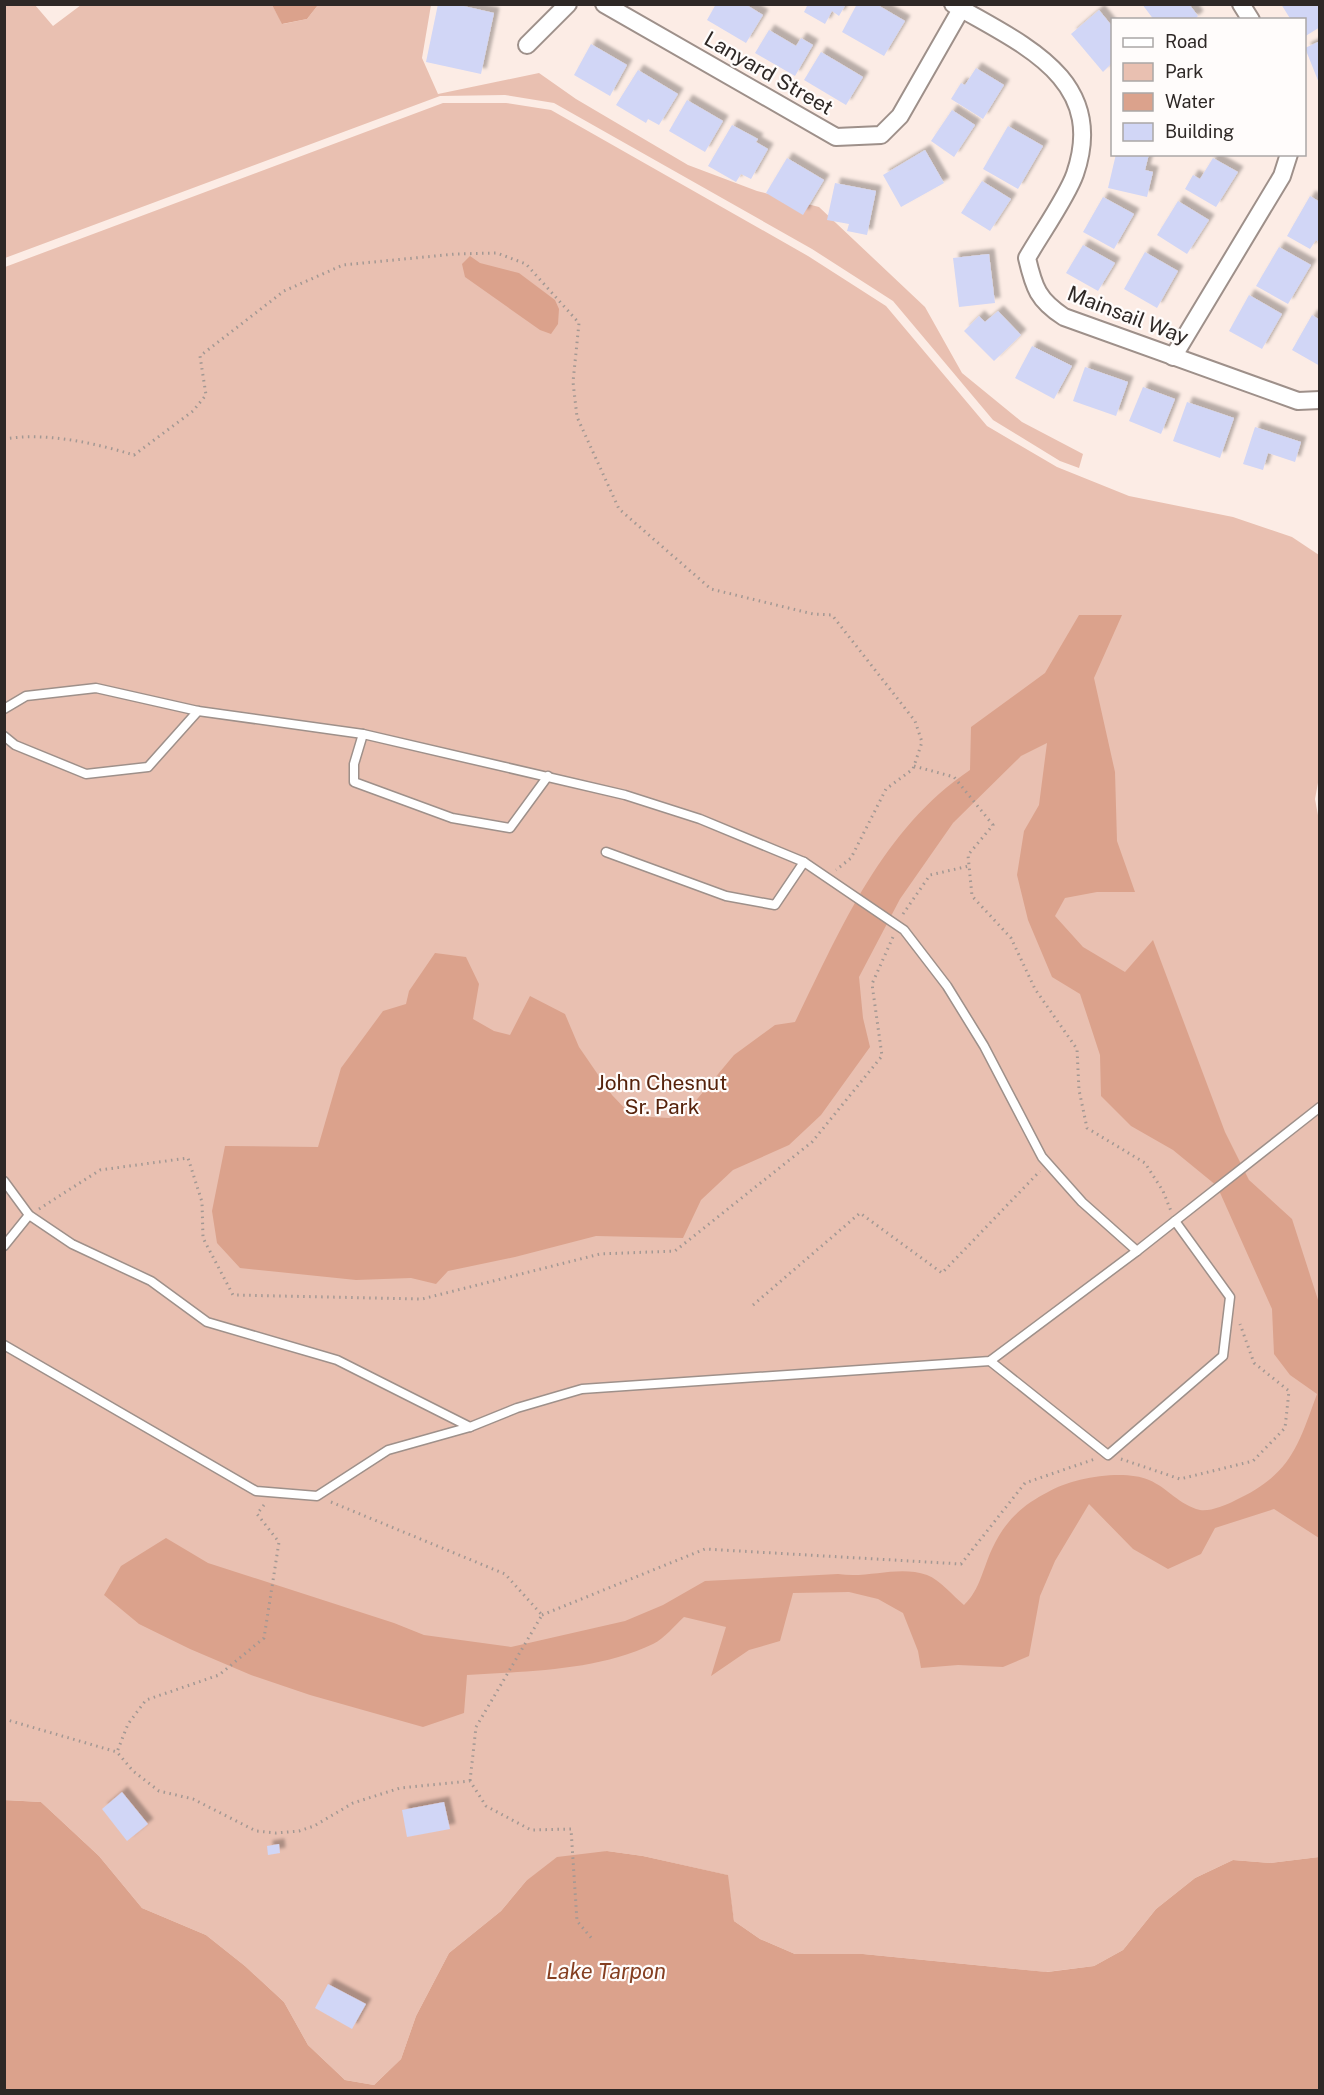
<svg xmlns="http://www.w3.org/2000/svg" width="1324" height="2095" font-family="'Public Sans',sans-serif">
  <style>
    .green { fill: #e9c0b1 }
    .water { fill: #dba28c }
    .building { fill: #d1d6f6; filter: url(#shadow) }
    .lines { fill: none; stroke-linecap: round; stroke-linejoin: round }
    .lane-casing { stroke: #9e908a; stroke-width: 11 }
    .street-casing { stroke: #9e908a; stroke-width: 20 }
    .path { stroke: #a39893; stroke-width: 3; stroke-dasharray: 1.5 4.5; stroke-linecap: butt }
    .lane { stroke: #fff; stroke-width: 8 }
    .street { stroke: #fff; stroke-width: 16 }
    .labels { text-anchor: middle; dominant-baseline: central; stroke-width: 4.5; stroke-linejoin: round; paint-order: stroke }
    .street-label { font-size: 21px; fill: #2e2826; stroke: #fffcfb }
    .park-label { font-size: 21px; fill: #56220b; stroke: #fffcfb }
    .water-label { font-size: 22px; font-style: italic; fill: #853f21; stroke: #fffcfb }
  </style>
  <defs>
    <filter id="shadow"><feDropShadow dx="5.5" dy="-5.5" stdDeviation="1.5" flood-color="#0004"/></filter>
  </defs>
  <rect width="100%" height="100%" fill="#fcece5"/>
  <g class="green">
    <path d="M 5,5 L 35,5 L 53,26 L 81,5 L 272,5 L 283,24 L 307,19 L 318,5 L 431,5 L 422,58 L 438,94 L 539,73 L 576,99 L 688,165 L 757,191 L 819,207 L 925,307 L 962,373 L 1022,422 L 1083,454 L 1079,468 L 1060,461 L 993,420 L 893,301 L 812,249 L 554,103 L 505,95 L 440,96 L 5,258 Z"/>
    <path d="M 443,103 L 506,103 L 551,110 L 808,256 L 886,306 L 987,426 L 1057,467 L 1129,496 L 1233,517 L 1292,537 L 1319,555 L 1320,772 L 1315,799 L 1320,826 L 1319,1857 L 1270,1863 L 1233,1860 L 1195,1878 L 1156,1909 L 1123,1950 L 1094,1966 L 1046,1972 L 863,1954 L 795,1954 L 760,1939 L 734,1921 L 727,1875 L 643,1856 L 607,1851 L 526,1881 L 501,1911 L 449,1953 L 416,2016 L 401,2059 L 374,2085 L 345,2080 L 308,2045 L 284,2002 L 245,1966 L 206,1935 L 142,1908 L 99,1856 L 41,1802 L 5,1800 L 5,267 Z"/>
  </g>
  <g class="water">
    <path d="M 272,5 L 318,5 L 307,19 L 282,24 Z"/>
    <path d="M 470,256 L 480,263 L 519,273 L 555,300 L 559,309 L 558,324 L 551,334 L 540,330 L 465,277 L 462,264 Z"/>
    <path d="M 1079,615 L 1122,615 L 1094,678 L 1115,772 L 1117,841 L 1135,892 L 1097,892 L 1065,898 L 1055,916 L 1083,947 L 1125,972 L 1153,940 L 1225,1132 L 1249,1180 L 1292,1219 L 1319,1303 L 1319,1538 L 1274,1509 L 1215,1528 L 1201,1554 L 1168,1569 L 1133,1549 L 1089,1504 L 1055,1561 L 1040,1596 L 1029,1656 L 1003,1667 L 958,1665 L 921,1668 L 918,1651 L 903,1613 L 878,1599 L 849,1592 L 793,1593 L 780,1641 L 749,1650 L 711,1676 L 726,1627 L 684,1617 C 675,1625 664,1639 653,1644 C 596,1671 529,1671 467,1675 L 464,1713 L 423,1727 L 310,1695 L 251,1675 L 190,1649 L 139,1624 L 104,1595 L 121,1566 L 166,1538 L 208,1563 L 394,1623 L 424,1635 L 511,1647 L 625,1621 L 663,1605 L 705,1581 L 838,1574 C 868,1579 898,1565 927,1575 C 940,1580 953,1596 964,1605 C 980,1590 983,1568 992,1549 C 1005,1521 1021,1506 1048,1492 C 1072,1478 1123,1469 1149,1480 C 1168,1488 1179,1505 1200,1510 C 1209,1512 1226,1505 1234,1501 C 1290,1475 1297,1449 1317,1394 L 1290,1375 L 1274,1354 L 1272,1309 L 1217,1186 L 1173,1150 L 1131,1126 L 1101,1096 L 1100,1055 L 1080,994 L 1052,977 L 1028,920 L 1017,875 L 1024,831 L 1039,805 L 1047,743 L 1021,756 L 953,823 L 900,899 L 859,977 L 863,1018 L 870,1047 L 821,1115 L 789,1145 L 733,1170 L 701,1200 L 683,1238 L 596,1236 L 515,1257 L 448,1271 L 436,1284 L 411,1278 L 356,1280 L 240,1268 L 217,1243 L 212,1211 L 225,1146 L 318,1147 L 341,1068 L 383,1011 L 406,1004 L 409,991 L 435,953 L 466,957 L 479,984 L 473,1019 L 494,1031 L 510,1035 L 530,996 L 565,1014 L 579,1047 L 612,1095 L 632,1116 L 669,1118 L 688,1110 L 734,1055 L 775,1025 L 795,1022 C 841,929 881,830 970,770 L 971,727 L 1045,673 Z"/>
    <path d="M 4,1800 L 41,1802 L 99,1856 L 142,1908 L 206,1935 L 245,1966 L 284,2002 L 308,2045 L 345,2080 L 374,2085 L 401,2059 L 416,2016 L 449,1953 L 501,1911 L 526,1881 L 557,1857 L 607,1851 L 643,1856 L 728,1875 L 734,1921 L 760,1939 L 795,1954 L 863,1954 L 1047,1972 L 1094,1966 L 1123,1950 L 1156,1909 L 1195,1878 L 1233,1860 L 1270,1863 L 1319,1857 L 1319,2090 L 5,2090 Z"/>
  </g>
  <g class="building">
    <path d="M 438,4 L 455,4 L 494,13 L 481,74 L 426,62 Z"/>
    <path d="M 716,4 L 745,4 L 763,15 L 746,43 L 707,20 Z"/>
    <path d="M 804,4 L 846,4 L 839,16 L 832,11 L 825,24 L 804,12 L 807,6 Z"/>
    <path d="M 857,4 L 876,4 L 905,21 L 884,56 L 842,32 Z"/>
    <path d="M 1142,4 L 1189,4 L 1198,16 L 1194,20 L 1154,20 Z"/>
    <path d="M 1281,4 L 1320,4 L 1320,27 L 1304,37 L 1304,20 L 1291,20 Z"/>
    <path d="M 1099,10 L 1112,26 L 1112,63 L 1103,72 L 1071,34 Z"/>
    <path d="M 769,30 L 796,46 L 801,38 L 813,45 L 795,76 L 755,53 Z"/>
    <path d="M 1320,41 L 1320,83 L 1319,83 L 1305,48 Z"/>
    <path d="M 591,44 L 627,65 L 610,96 L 574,75 Z"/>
    <path d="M 821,52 L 863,77 L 846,105 L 804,80 Z"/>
    <path d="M 976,68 L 1004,85 L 983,119 L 951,99 L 961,83 L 965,85 Z"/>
    <path d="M 638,70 L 678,94 L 659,125 L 648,119 L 646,123 L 616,105 Z"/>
    <path d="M 687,100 L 723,121 L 705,152 L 669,131 Z"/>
    <path d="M 952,110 L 975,125 L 954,157 L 931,141 Z"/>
    <path d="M 732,125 L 758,139 L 756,142 L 768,149 L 751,179 L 741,174 L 736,182 L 708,166 Z"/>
    <path d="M 1008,126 L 1043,146 L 1018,189 L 983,169 Z"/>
    <path d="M 925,150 L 944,183 L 901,207 L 883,175 Z"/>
    <path d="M 1116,154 L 1149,154 L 1145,170 L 1153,172 L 1147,197 L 1108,188 Z"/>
    <path d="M 787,158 L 824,180 L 803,215 L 766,193 Z"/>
    <path d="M 1213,158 L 1238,172 L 1216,207 L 1185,189 L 1193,175 L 1200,179 Z"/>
    <path d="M 982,181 L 1011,199 L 990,231 L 961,213 Z"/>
    <path d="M 835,183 L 876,191 L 867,235 L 847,231 L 849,224 L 827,220 Z"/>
    <path d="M 1310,196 L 1320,202 L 1320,243 L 1316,240 L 1310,249 L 1287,236 Z"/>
    <path d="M 1103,197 L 1134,214 L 1114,249 L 1083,232 Z"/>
    <path d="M 1178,201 L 1209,220 L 1187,254 L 1157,235 Z"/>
    <path d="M 1083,245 L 1115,263 L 1098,291 L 1066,273 Z"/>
    <path d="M 1279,247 L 1311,265 L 1288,304 L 1256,286 Z"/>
    <path d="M 1145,252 L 1178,271 L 1157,308 L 1124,289 Z"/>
    <path d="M 989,254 L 995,303 L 959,307 L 953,258 Z"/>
    <path d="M 1249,295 L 1282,314 L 1262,349 L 1229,331 Z"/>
    <path d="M 998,311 L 1021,335 L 994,361 L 964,331 L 979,316 L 985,322 Z"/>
    <path d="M 1312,315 L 1320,320 L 1320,366 L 1292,350 Z"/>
    <path d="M 1032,346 L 1072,366 L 1054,399 L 1015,378 Z"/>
    <path d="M 1085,367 L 1128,382 L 1116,416 L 1073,401 Z"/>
    <path d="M 1143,387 L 1175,399 L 1161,434 L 1129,421 Z"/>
    <path d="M 1187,402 L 1234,418 L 1220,458 L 1173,441 Z"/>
    <path d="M 1255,427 L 1301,442 L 1295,462 L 1268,453 L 1263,470 L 1243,464 Z"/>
    <path d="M 122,1792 L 148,1824 L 127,1841 L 102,1809 Z"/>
    <path d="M 444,1802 L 450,1829 L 407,1837 L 402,1810 Z"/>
    <path d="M 279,1844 L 280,1853 L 268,1855 L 267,1846 Z"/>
    <path d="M 328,1984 L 366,2004 L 352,2029 L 315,2008 Z"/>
  </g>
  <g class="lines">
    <defs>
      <g id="lane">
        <path d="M 4,709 L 26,696 L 96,688 L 198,711 L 363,734 L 625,795 L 700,819 L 804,862 L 904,930 L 947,986 L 984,1046 L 1042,1157 L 1082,1202 L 1137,1251 L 1175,1221 L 1230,1297 L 1223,1356 L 1108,1455 L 990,1361"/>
        <path d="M 363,734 L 354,764 L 354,782 L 452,818 L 510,828 L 548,776"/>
        <path d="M 4,736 L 15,745 L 86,774 L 148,767 L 198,711"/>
        <path d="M 606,852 L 726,896 L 775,905 L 804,862"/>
        <path d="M 4,1181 L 29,1215 L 72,1244 L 151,1281 L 207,1322 L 337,1360 L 470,1427"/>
        <path d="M 1175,1221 L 1320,1107"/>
        <path d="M 4,1246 L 29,1215"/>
        <path d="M 4,1345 L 256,1491 L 317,1496 L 388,1450 L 470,1427 L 517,1408 L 582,1389 L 990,1361 L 1137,1251"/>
      </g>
      <g id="street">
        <path d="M 604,4 L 836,137 L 881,135 L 900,116 L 964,4"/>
        <path d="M 953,4 C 1021,44 1108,78 1075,174 C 1067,197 1040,235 1027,258 C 1034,288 1038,300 1064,317 L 1298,401 L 1320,400"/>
        <path d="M 1241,4 L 1251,20"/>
        <path d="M 527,45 L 568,4"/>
        <path d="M 1173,357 L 1282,176 L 1289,154"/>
      </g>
    </defs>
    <use href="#lane" class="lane-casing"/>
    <use href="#street" class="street-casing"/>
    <g class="path">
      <path d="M 4,439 C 47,432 94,443 134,455 L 193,411 L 206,395 L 200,356 L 284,291 L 343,265 L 455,254 L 497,253 L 526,264 L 579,323 L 573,382 L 577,417 L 619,509 L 711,589 L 813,614 L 832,615 L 915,721 L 922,742 L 913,769 L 886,789 L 851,858 L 836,870"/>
      <path d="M 914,766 L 954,777 L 993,825 L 968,855 L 972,896 L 1011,938 L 1035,989 L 1077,1049 L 1079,1090 L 1087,1128 L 1145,1163 L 1163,1191 L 1171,1211"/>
      <path d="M 903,914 L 930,875 L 969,866"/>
      <path d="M 39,1209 L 100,1170 L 188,1158 L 202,1202 L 203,1238 L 233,1295 L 422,1299 L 600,1254 L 675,1251 L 812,1142 L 882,1056 L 872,984 L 893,937"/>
      <path d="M 753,1305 L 860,1213 L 942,1273 L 1040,1171"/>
      <path d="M 1121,1459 L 1180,1479 L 1253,1461 L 1285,1428 L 1289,1391 L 1254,1363 L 1240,1324"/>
      <path d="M 331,1502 L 505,1574 L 542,1615 L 476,1727 L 470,1781"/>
      <path d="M 264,1505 L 257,1514 L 279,1542 L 264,1638 L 219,1675 L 146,1700 L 128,1724 L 117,1752 L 133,1771 L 159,1791 L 193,1799 L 256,1831 L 276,1833 L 299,1831 L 314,1826 L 353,1803 L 400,1788 L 470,1781 L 486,1806 L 531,1830 L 571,1829 L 577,1921 L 593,1940"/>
      <path d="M 542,1615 L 705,1549 L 961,1564 L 1025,1483 L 1095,1459"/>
      <path d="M 4,1719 L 117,1752"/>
    </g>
    <use href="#lane" class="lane"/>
    <use href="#street" class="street"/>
  </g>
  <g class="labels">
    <g class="street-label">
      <text transform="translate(769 73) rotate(30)">Lanyard Street</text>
      <text transform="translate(1128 315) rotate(21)">Mainsail Way</text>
    </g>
    <g class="park-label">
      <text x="662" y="1082">John Chesnut<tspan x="662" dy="24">Sr. Park</tspan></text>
    </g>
    <g class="water-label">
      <text x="606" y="1971">Lake Tarpon</text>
    </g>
  </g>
  <rect width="1324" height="2095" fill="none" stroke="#2e2826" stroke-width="12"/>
  <rect x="1111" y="18" width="195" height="138" fill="#fffcfb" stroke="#aba7a6" stroke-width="1.5"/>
  <rect x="1123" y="38" width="30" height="9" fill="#ffffff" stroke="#aba7a6" stroke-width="1.5"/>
  <text x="1165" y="48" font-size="18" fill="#2e2826">Road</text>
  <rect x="1123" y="63" width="30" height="18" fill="#e9c0b1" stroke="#aba7a6" stroke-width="1.5"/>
  <text x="1165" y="78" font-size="18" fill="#2e2826">Park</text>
  <rect x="1123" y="93" width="30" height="18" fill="#dba28c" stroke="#aba7a6" stroke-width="1.5"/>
  <text x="1165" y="108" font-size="18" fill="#2e2826">Water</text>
  <rect x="1123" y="123" width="30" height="18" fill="#d1d6f6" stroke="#aba7a6" stroke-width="1.5"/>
  <text x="1165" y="138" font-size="18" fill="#2e2826">Building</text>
</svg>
